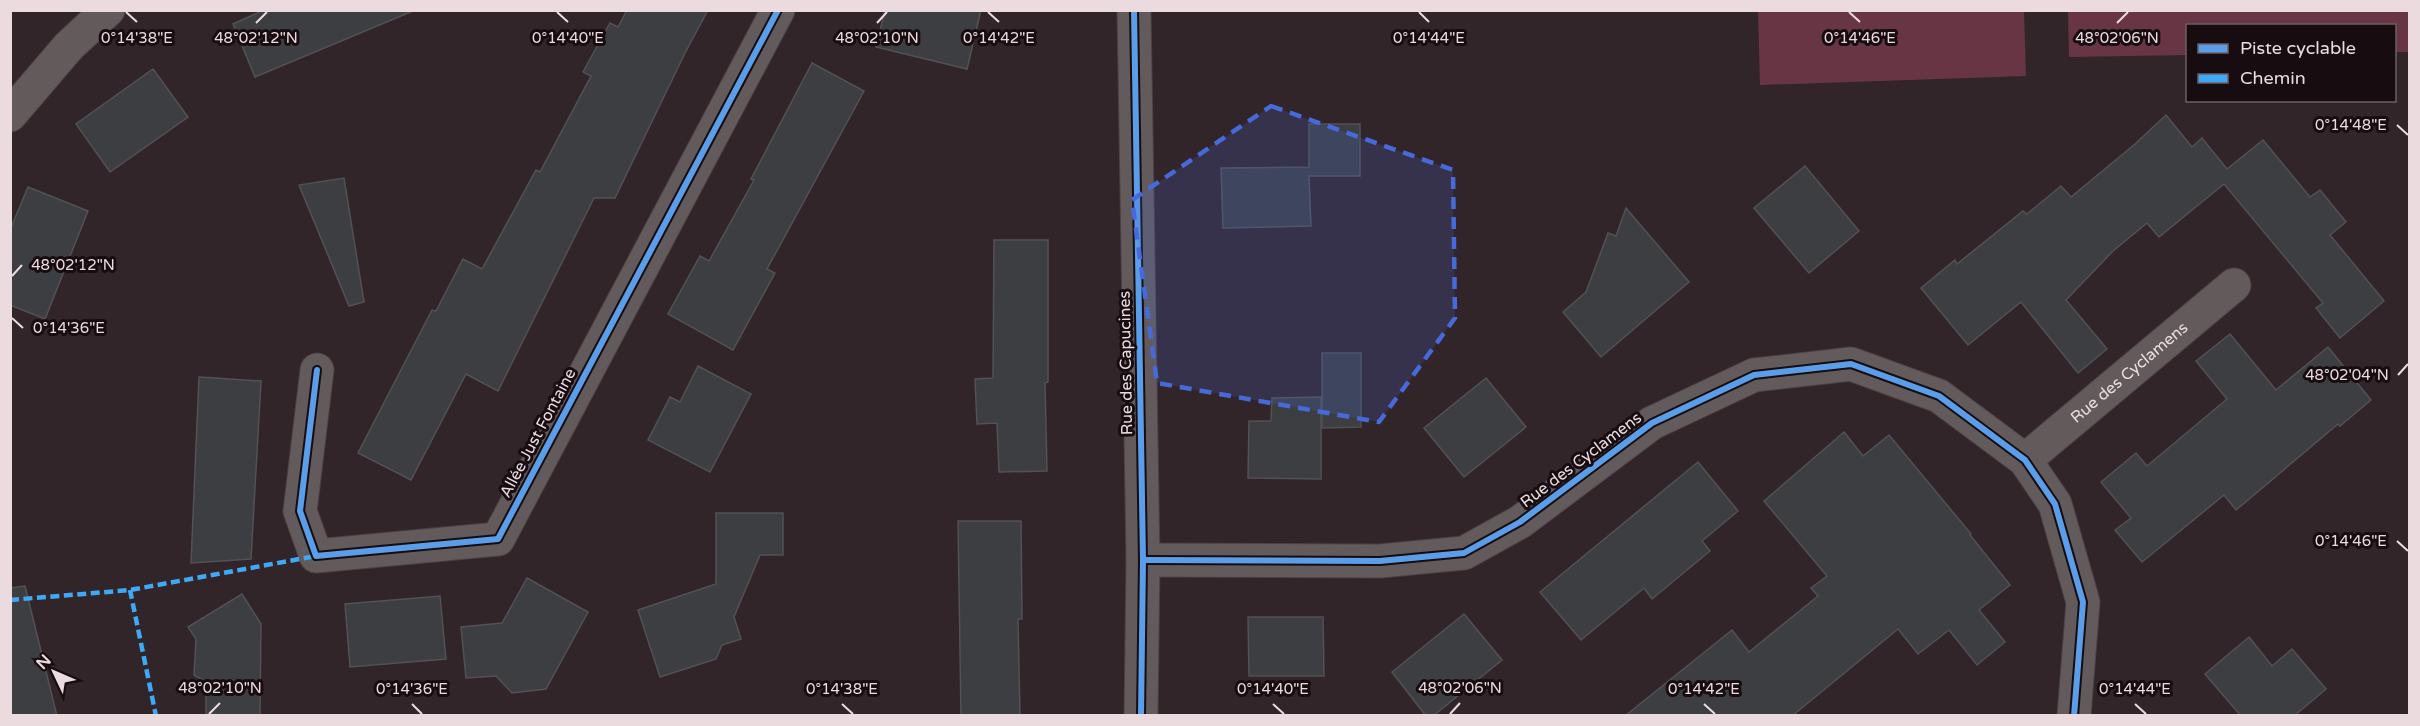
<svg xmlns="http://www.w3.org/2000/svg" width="2420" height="726" font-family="'Varela Round',sans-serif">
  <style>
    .green { fill: #683544 }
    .building { fill: #3c3e42; stroke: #525154; stroke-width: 1.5 }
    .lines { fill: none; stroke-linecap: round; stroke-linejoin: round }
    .minor-casing { stroke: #4b4043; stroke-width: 35 }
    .minor { stroke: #635a5c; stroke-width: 33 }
    .quiet { stroke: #3fa9f5; stroke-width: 4.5; stroke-dasharray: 9 4.5; stroke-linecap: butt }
    .cycleway-casing { stroke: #170d10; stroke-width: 10 }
    .cycleway { stroke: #5a9eea; stroke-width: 6 }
    .marked { fill: #466ad9; fill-opacity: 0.2; stroke: #466ad9; stroke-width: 4.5; stroke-dasharray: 12 8; stroke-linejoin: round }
    .ticks { fill: none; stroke: #ebdbdf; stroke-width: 2 }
    .labels { text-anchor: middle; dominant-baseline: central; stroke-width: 6; stroke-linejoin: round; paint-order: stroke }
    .street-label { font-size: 16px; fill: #ebdbdf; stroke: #170d10 }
    .ticks-label { font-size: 15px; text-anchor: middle; fill: #ebdbdf; stroke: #170d10; stroke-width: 6; stroke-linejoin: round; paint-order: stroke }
  </style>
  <rect width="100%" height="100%" fill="#322529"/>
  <g class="green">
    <path d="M 1758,11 L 2024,11 L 2026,76 L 1760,85 Z"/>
    <path d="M 2068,11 L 2409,11 L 2409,52 L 2395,52 L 2394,26 L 2188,26 L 2187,55 L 2069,57 Z"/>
  </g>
  <g class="building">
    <path d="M 264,10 L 413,10 L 413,11 L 255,77 L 233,24 Z"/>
    <path d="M 627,10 L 708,10 L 685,53 L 615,198 L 594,198 L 498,391 L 466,374 L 411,480 L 358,453 L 432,310 L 436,311 L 463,259 L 482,269 L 536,170 L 540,172 L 591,76 L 583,72 L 610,23 L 618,27 Z"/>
    <path d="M 885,10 L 981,10 L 967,69 L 876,47 Z"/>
    <path d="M 812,63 L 864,91 L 767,269 L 775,273 L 733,350 L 668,314 L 700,256 L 709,261 L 754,180 L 751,179 Z"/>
    <path d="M 153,69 L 188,117 L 110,172 L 76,124 Z"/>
    <path d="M 2166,115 L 2192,147 L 2202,138 L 2227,169 L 2263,140 L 2310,197 L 2320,190 L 2346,222 L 2330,235 L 2384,301 L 2340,338 L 2316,308 L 2323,303 L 2224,184 L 2159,237 L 2147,223 L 2113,251 L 2066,300 L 2107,349 L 2078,373 L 2021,302 L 1968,345 L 1921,288 L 1955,260 L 1957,264 L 2023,211 L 2027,214 L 2061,186 L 2071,197 L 2135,144 Z"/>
    <path d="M 1309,124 L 1360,124 L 1360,176 L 1309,176 L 1311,226 L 1223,228 L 1221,168 L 1309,167 Z"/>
    <path d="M 1805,166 L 1859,231 L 1809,273 L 1754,208 Z"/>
    <path d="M 344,178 L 364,302 L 349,306 L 299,185 Z"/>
    <path d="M 28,187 L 88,211 L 45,319 L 10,305 L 10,230 Z"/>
    <path d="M 1626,208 L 1689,282 L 1601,357 L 1563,312 L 1586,292 L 1608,233 L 1616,236 Z"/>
    <path d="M 994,240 L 1048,240 L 1048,382 L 1045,383 L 1047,471 L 999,472 L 997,423 L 977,424 L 975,379 L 993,378 Z"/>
    <path d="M 2230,334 L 2276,390 L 2328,347 L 2371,400 L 2340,426 L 2338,424 L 2236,510 L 2224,495 L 2142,562 L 2115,530 L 2131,518 L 2101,482 L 2136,453 L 2147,466 L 2227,399 L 2196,361 Z"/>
    <path d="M 1322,353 L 1361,353 L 1361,427 L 1322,428 Z"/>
    <path d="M 698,366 L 751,394 L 710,472 L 648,440 L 670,397 L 680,402 Z"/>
    <path d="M 199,377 L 261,381 L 251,559 L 191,563 Z"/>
    <path d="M 1486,378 L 1526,427 L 1464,477 L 1424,428 Z"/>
    <path d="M 1321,397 L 1321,479 L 1248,478 L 1249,421 L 1271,421 L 1272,398 Z"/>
    <path d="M 1844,432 L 1863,456 L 1889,435 L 1971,534 L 1970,535 L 2010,585 L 1979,610 L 2005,642 L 1977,665 L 1949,630 L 1918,654 L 1898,629 L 1792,716 L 1625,716 L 1732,630 L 1749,652 L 1818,596 L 1811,588 L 1827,576 L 1764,501 Z"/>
    <path d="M 1698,462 L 1738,511 L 1702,541 L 1710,551 L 1652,599 L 1644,588 L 1581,640 L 1540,592 Z"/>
    <path d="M 716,513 L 783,513 L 783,555 L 760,555 L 734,617 L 741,639 L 722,645 L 716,659 L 660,677 L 638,610 L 716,584 Z"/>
    <path d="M 958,521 L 1021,521 L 1022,619 L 1018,619 L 1020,716 L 961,716 Z"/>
    <path d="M 527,578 L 588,612 L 546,689 L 512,693 L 496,676 L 466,678 L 461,627 L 502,623 Z"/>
    <path d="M 25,586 L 57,716 L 10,716 L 10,588 Z"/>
    <path d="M 242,594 L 261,624 L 260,716 L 206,714 L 206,682 L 194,675 L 196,639 L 188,627 Z"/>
    <path d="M 440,596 L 446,659 L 350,667 L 345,604 Z"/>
    <path d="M 1464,614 L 1502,660 L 1433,716 L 1426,716 L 1392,672 Z"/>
    <path d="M 1248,617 L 1323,617 L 1324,676 L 1249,676 Z"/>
    <path d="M 2249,637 L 2272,666 L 2292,649 L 2326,689 L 2294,716 L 2241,716 L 2205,674 Z"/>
  </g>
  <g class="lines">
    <defs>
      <g id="minor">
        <path d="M 1134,10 L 1143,560 L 1141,716"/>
        <path d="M 10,115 L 69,46 L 108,10"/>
        <path d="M 317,370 L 300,511 L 316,556 L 498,539 L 778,10"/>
        <path id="s1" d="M 2025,460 L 2234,285"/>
        <path d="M 1143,560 L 1380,561 L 1464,553 L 1520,522 L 1652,423 L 1754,375 L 1851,364 L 1939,396 L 2025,460 L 2055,504 L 2083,602 L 2074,716"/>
      </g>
    </defs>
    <use href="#minor" class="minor-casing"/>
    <use href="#minor" class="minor"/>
    <g class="quiet">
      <path d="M 130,590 L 156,716"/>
      <path d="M 10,600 L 130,590 L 316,556"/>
    </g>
    <defs>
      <g id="cycleway">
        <path d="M 1134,10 L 1143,560 L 1141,716"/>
        <path d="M 317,370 L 300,511 L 316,556 L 498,539 L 778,10"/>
        <path d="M 1143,560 L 1380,561 L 1464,553 L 1520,522 L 1652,423 L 1754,375 L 1851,364 L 1939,396 L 2025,460 L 2055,504 L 2083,602 L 2074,716"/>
      </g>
    </defs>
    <use href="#cycleway" class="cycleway-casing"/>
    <use href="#cycleway" class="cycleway"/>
  </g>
  <path class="marked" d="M 1271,106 L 1453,170 L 1455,318 L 1379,422 L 1157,383 L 1132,200 Z"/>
  <path class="ticks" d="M 126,12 L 137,22M 557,12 L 568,22M 988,12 L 999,22M 1419,12 L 1429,22M 1849,12 L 1860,22M 256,23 L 267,12M 877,23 L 887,12M 2117,23 L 2128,12M 2397,125 L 2408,135M 12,276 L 22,265M 12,318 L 23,328M 2398,375 L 2408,364M 2397,541 L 2408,551M 412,704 L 422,714M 842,704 L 853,714M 1273,704 L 1284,714M 1704,704 L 1715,714M 2135,704 L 2146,714M 209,714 L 220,703M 1450,714 L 1460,703"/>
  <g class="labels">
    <g class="street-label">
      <text transform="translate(1126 363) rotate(-91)">Rue des Capucines</text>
      <text stroke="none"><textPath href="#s1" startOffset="136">Rue des Cyclamens</textPath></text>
      <text transform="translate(538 433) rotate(-62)">Allée Just Fontaine</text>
      <text transform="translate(1581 460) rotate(-37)">Rue des Cyclamens</text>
    </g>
  </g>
  <g class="ticks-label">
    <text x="137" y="43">0°14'38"E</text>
    <text x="568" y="43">0°14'40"E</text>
    <text x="999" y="43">0°14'42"E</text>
    <text x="1429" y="43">0°14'44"E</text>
    <text x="1860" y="43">0°14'46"E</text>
    <text x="256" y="43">48°02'12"N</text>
    <text x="877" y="43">48°02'10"N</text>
    <text x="2117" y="43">48°02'06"N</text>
    <text x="2351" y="130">0°14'48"E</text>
    <text x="73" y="270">48°02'12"N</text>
    <text x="69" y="333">0°14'36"E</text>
    <text x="2347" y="380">48°02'04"N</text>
    <text x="2351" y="546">0°14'46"E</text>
    <text x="220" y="693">48°02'10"N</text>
    <text x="1460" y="693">48°02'06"N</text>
    <text x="412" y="694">0°14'36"E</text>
    <text x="842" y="694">0°14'38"E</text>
    <text x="1273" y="694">0°14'40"E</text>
    <text x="1704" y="694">0°14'42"E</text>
    <text x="2135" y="694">0°14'44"E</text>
  </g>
  <rect width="2420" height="726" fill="none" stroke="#ebdbdf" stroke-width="24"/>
  <rect x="2186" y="24" width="210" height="78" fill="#170d10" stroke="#6c5f63" stroke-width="1.5"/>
  <rect x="2198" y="44" width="30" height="9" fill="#5a9eea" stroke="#6c5f63" stroke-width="1.5"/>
  <text x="2240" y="54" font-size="18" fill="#ebdbdf">Piste cyclable</text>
  <rect x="2198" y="74" width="30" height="9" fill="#3fa9f5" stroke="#6c5f63" stroke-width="1.5"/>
  <text x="2240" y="84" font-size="18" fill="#ebdbdf">Chemin</text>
  <g transform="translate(54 672) rotate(314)" stroke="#170d10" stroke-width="4.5" paint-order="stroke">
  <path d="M0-4.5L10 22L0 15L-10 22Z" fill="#ebdbdf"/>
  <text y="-9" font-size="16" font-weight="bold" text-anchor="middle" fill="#ebdbdf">N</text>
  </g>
</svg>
